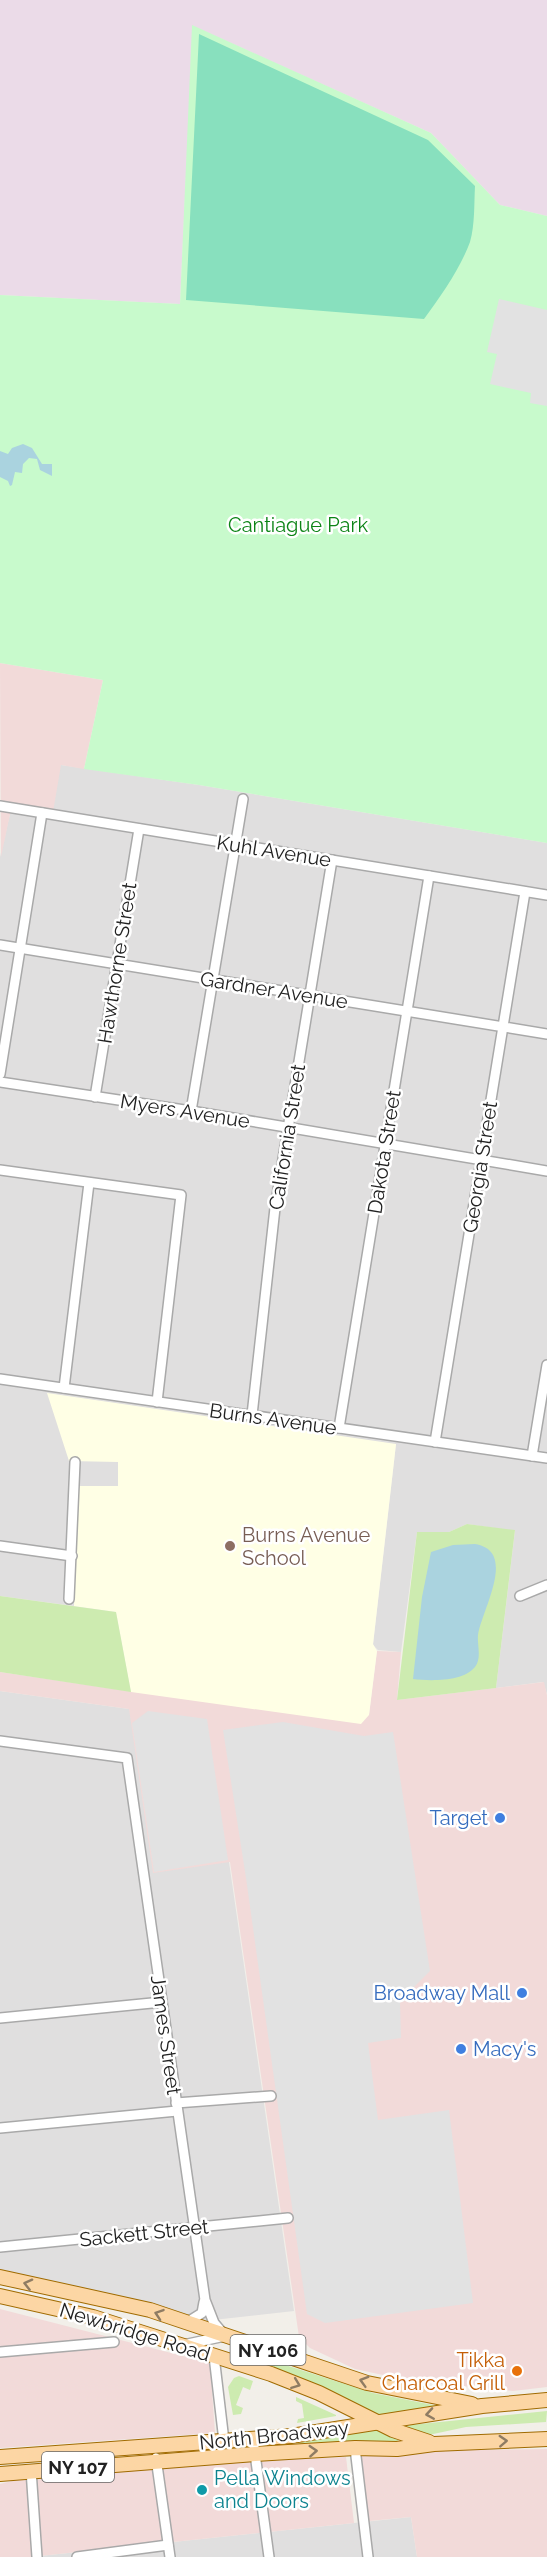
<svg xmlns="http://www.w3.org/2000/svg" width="547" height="2557" font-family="Raleway,sans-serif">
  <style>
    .residential { fill: #e0dfdf }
    .commercial { fill: #f2dad9 }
    .industrial { fill: #ebdbe8 }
    .education { fill: #ffffe5 }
    .grass { fill: #cdebb0 }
    .park { fill: #c8facc }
    .pitch { fill: #88e0be }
    .parking { fill: #e2e2e2 }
    .water { fill: #aad3df }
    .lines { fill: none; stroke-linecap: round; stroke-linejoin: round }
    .street-casing { stroke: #a9a9a9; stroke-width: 12 }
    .primary-casing { stroke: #a06b00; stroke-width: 16 }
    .street { stroke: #fff; stroke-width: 9 }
    .primary { stroke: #fcd6a4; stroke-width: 14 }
    .oneway { stroke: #8f7c63 }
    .education-dot { fill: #8d6e63; stroke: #fff; stroke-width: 2 }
    .shop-dot { fill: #3f7fe0; stroke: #fff; stroke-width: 2 }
    .food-dot { fill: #e8710a; stroke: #fff; stroke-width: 2 }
    .culture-dot { fill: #0f9aa8; stroke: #fff; stroke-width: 2 }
    .labels { text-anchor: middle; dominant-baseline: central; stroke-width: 5; stroke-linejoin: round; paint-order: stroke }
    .shield { fill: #fff; stroke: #646464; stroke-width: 1.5 }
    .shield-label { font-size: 18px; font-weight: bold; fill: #222 }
    .park-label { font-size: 20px; fill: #0c8416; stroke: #fff }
    .street-label { font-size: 20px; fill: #222; stroke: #fff }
    .education-label { font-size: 20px; fill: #785e54; stroke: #fff; text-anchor: start }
    .shop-label { font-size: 20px; fill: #366cbe; stroke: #fff; text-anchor: end }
    .food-label { font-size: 20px; fill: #c56008; stroke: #fff; text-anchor: end }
    .culture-label { font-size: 20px; fill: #0d838f; stroke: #fff; text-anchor: start }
  </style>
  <rect width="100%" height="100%" fill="#f2efe9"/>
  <g class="residential">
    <path d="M 61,765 L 199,785 L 547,843 L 547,1694 L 543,1682 L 496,1688 L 515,1531 L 467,1524 L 449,1532 L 417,1532 L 401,1652 L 378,1650 L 373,1645 L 396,1444 L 118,1462 L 118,1487 L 78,1486 L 74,1606 L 0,1596 L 0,857 L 12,805 Z"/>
    <path d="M 0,1691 L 129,1709 L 229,1862 L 294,2311 L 186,2323 L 0,2272 Z"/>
    <path d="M 411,2517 L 417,2557 L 30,2557 Z"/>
  </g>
  <g class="commercial">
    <path d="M 0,663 L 103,680 L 84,769 L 61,765 L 53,812 L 12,805 L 1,857 Z"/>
    <path d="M 377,1651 L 401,1652 L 397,1700 L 544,1682 L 547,1695 L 547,2387 L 513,2391 L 411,2381 L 355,2369 L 310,2348 L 299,2337 L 230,1862 L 153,1873 L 129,1709 L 0,1691 L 0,1672 L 135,1692 L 369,1715 Z"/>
    <path d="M 0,2309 L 210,2363 L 215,2433 L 0,2448 Z"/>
    <path d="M 547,2449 L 547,2557 L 417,2557 L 411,2517 L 369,2521 L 359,2451 Z"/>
    <path d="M 346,2457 L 354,2523 L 30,2557 L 0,2557 L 0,2484 L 19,2479 L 267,2460 Z"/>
  </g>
  <path class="industrial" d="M 0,0 L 547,0 L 547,216 L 500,205 L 431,133 L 193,26 L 180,304 L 0,295 Z"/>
  <path class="education" d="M 47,1393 L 396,1444 L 373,1644 L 377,1651 L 369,1715 L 361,1724 L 131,1692 L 116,1612 L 74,1606 L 78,1486 L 118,1486 L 118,1462 L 69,1461 Z"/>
  <g class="grass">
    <path d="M 467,1524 L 515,1530 L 496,1688 L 397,1700 L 417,1532 L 449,1532 Z"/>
    <path d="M 0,1596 L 116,1612 L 131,1692 L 0,1672 Z"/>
    <path d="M 254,2355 L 373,2393 L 438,2406 L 438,2409 L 379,2419 L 252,2362 Z"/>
    <path d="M 239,2376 L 253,2381 L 250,2390 L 243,2387 L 236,2405 L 243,2408 L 241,2414 L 233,2415 L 228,2387 L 234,2378 Z"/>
    <path d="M 296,2397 L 336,2415 L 336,2416 L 297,2423 L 298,2419 L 304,2418 L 302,2404 L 296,2401 Z"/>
    <path d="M 547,2411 L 546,2422 L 466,2427 L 424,2436 L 401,2426 Z"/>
    <path d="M 377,2429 L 398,2440 L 398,2443 L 296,2448 L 296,2444 L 319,2437 Z"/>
  </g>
  <path class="park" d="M 192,25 L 431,133 L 500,205 L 547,216 L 547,843 L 199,785 L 84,769 L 103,680 L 0,663 L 0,295 L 180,304 Z"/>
  <path class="pitch" d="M 199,34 L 428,140 L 475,186 C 474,204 475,224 470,242 C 460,269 441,296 424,319 L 186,300 Z"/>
  <g class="parking">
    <path d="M 499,299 L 547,310 L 547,406 L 530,403 L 531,393 L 490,384 L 497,354 L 487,352 Z"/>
    <path d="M 148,1711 L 207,1719 L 228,1860 L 154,1872 L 132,1723 Z"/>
    <path d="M 283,1722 L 364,1736 L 393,1732 L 430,1971 L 400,2001 L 401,2038 L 368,2043 L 378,2120 L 449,2110 L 473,2303 L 325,2323 L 307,2314 L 246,1878 L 223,1730 Z"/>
  </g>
  <g class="water">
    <path d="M 23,444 L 32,448 L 42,464 L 52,464 L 52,476 L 40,470 L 37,459 L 29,458 L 23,464 L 22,473 L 15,472 L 12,485 L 10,486 L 8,481 L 0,477 L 0,451 L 8,454 L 12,448 Z"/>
    <path d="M 475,1544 C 518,1551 482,1609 478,1635 C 477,1645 482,1658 475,1667 C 463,1682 430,1681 413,1679 L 422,1597 L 431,1552 L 453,1545 Z"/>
  </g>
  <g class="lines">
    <defs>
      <g id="street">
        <path d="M 0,806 L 547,895"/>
        <path d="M 0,945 L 547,1034"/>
        <path d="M 0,1074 L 42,813"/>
        <path d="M 0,1082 L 191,1111 L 547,1171"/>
        <path d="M 95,1097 L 139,829"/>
        <path d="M 191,1111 L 243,799"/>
        <path d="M 0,1170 L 181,1195 L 157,1402"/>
        <path d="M 0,1379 L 547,1458"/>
        <path d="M 64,1388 L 89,1183"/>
        <path d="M 252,1415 L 275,1208 L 332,860"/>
        <path d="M 339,1428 L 429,876"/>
        <path d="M 435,1442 L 525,892"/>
        <path d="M 532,1456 L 547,1365"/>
        <path d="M 0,1546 L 72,1556"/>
        <path d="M 520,1596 L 547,1585"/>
        <path d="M 69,1599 L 75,1462"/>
        <path d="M 0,1741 L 127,1758 L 205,2300 L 214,2323 L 225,2336 L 183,2345"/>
        <path d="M 0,2018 L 162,2002"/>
        <path d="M 176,2103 L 271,2096"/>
        <path d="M 0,2128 L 177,2111"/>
        <path d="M 0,2247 L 288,2218"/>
        <path d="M 186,2323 L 202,2313 L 204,2302"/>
        <path d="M 0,2352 L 114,2342"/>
        <path d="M 214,2356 L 224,2441"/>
        <path d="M 253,2439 L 269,2557"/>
        <path d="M 355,2448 L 368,2557"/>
        <path d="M 156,2458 L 170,2557"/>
        <path d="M 31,2470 L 37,2557"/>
        <path d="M 77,2557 L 168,2545"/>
      </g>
      <g id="primary">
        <path d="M 0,2277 L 150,2310 L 367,2383 L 472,2404"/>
        <path d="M 0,2296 L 93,2317 L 271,2374 L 319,2393 L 393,2430 L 429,2442"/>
        <path d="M 0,2457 L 291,2436 L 482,2406 L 547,2400"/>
        <path d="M 0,2474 L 255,2454 L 355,2448 L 397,2449 L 434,2444 L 547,2439"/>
      </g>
    </defs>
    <use href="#street" class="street-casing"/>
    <use href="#primary" class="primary-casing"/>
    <use href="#street" class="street"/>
    <use href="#primary" class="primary"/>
  </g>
  <defs><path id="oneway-chevron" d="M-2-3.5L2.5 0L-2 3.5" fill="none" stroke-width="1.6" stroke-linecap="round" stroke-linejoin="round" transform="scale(1.5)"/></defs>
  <g class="oneway">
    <use href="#oneway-chevron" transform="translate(28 2284) rotate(-166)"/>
    <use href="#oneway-chevron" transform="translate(159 2314) rotate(-161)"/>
    <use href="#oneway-chevron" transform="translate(364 2381) rotate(-164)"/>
    <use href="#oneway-chevron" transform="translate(296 2384) rotate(21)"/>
    <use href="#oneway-chevron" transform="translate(430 2414) rotate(171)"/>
    <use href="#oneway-chevron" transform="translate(503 2441) rotate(-3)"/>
    <use href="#oneway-chevron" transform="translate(313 2451) rotate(-4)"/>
  </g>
  <circle class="education-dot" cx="230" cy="1546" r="6"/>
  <g class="shop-dot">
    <circle cx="500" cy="1818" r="6"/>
    <circle cx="522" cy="1993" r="6"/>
    <circle cx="461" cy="2049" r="6"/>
  </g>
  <circle class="food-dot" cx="517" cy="2371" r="6"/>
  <circle class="culture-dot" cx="202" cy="2490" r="6"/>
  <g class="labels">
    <g class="shield">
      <rect x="230.5" y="2335" width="75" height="30" rx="4.5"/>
      <rect x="42" y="2452" width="72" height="30" rx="4.5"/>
    </g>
    <g class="shield-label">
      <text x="268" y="2350">NY 106</text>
      <text x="78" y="2467">NY 107</text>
    </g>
    <g class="park-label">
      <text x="298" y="525">Cantiague Park</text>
    </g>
    <g class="street-label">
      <text transform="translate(274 851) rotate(9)">Kuhl Avenue</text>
      <text transform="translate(117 963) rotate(-81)">Hawthorne Street</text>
      <text transform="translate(274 990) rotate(9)">Gardner Avenue</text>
      <text transform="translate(185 1111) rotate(9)">Myers Avenue</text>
      <text transform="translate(287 1137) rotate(-81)">California Street</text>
      <text transform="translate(384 1152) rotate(-81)">Dakota Street</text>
      <text transform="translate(480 1167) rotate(-81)">Georgia Street</text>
      <text transform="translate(273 1419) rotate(8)">Burns Avenue</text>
      <text transform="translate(166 2035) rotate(82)">James Street</text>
      <text transform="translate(144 2233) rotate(-6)">Sackett Street</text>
      <text transform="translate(135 2332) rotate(17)">Newbridge Road</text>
      <text transform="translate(274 2435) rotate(-6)">North Broadway</text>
    </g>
    <g class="education-label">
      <text x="242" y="1535">Burns Avenue<tspan x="242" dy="23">School</tspan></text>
    </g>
    <g class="shop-label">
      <text x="488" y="1818">Target</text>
      <text x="510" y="1993">Broadway Mall</text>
      <text x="473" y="2049" text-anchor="start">Macy's</text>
    </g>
    <g class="food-label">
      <text x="505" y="2360">Tikka<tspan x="505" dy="23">Charcoal Grill</tspan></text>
    </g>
    <g class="culture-label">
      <text x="214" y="2478">Pella Windows<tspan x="214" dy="23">and Doors</tspan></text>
    </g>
  </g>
</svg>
